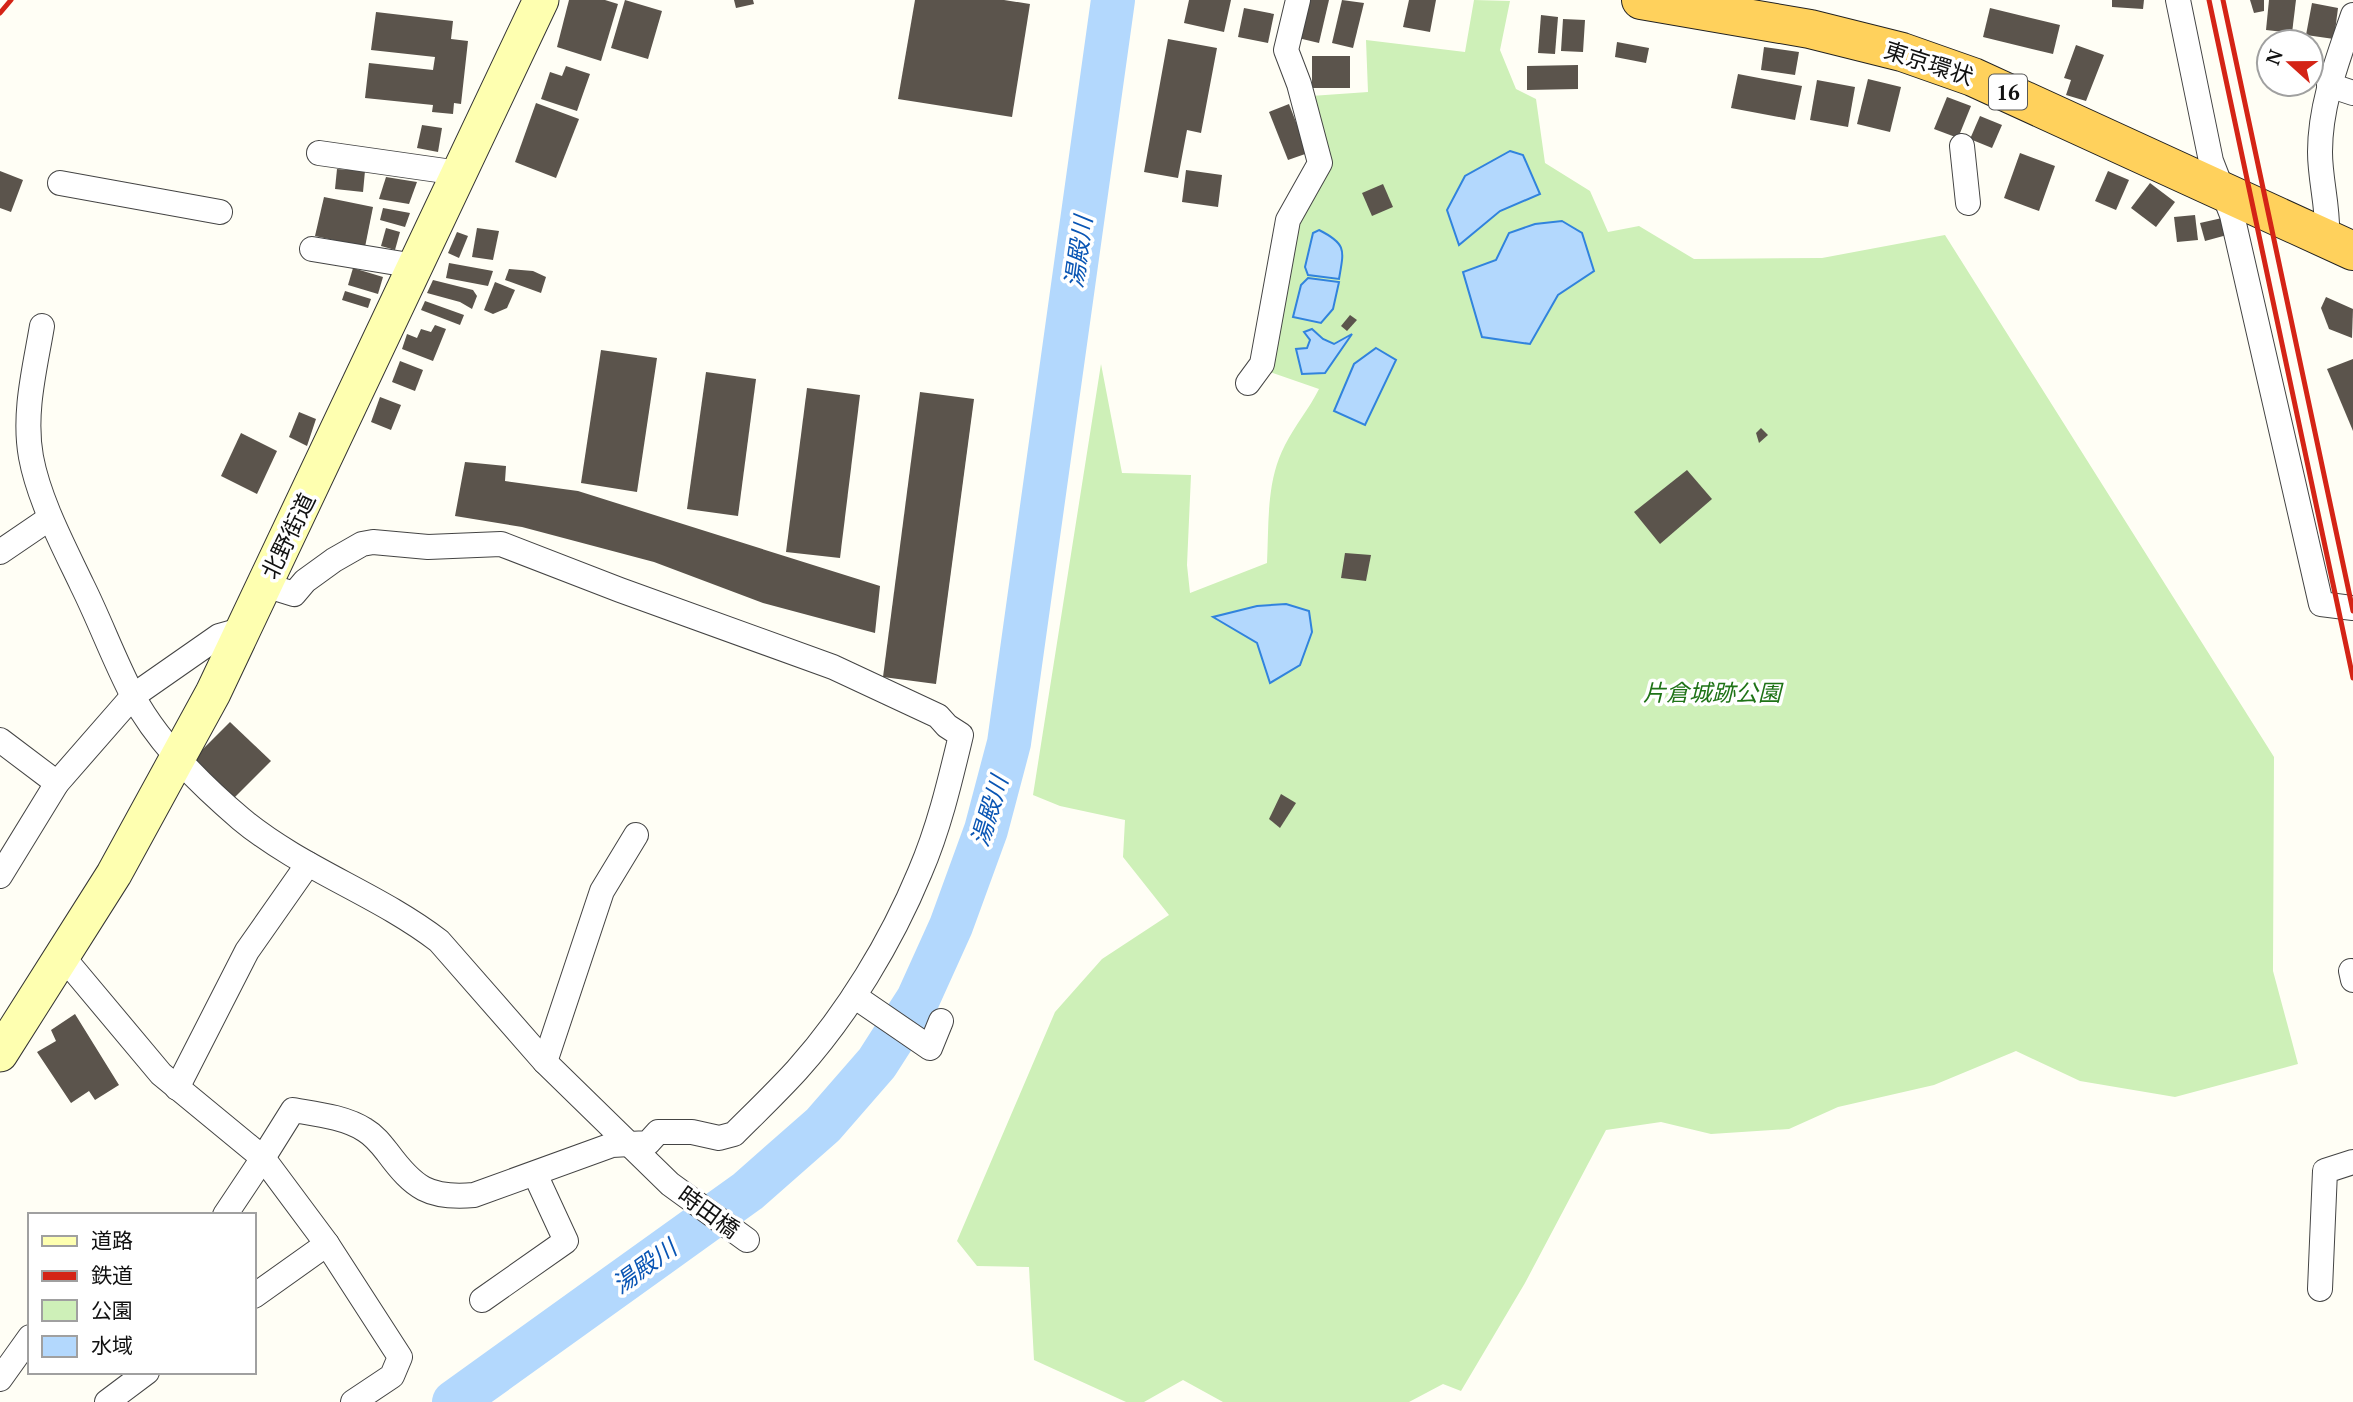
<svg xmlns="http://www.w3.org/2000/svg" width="2353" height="1402" font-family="'PT Serif','Noto Sans JP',serif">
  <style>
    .green { fill: #cef0b8 }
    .water { fill: #b3d8fd; stroke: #3183dd; stroke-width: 2 }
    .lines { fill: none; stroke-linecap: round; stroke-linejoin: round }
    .river { stroke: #b3d8fd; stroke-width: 44 }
    .building { fill: #5b544c }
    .minor-casing { stroke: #444; stroke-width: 26 }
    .secondary-casing { stroke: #333; stroke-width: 37 }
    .trunk-casing { stroke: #222; stroke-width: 40 }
    .minor { stroke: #fff; stroke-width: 24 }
    .secondary { stroke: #feffb0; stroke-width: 35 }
    .trunk { stroke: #ffd15c; stroke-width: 38 }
    .rail { stroke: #d42416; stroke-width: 5 }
    .labels { text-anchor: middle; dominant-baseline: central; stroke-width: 7; stroke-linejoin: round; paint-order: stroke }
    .shield { fill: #fff; stroke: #585858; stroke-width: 2 }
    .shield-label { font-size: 21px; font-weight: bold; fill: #111 }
    .street-label { font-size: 23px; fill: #111; stroke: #fff }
    .park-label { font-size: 23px; font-style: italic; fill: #1f7317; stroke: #fff }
    .water-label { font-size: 24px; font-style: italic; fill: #0955b4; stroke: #fff }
  </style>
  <rect width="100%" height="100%" fill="#fffef5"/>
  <path class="green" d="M 1474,0 L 1510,1 L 1500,50 L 1516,89 L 1536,99 L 1545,163 L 1590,191 L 1608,232 L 1639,226 L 1694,259 L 1822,258 L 1945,235 L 2274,757 L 2273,971 L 2298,1064 L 2175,1097 L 2080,1081 L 2016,1051 L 1934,1085 L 1838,1107 L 1789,1129 L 1711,1134 L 1661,1122 L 1606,1130 L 1525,1283 L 1461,1391 L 1443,1384 L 1409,1402 L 1223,1402 L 1183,1380 L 1144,1402 L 1126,1402 L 1034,1360 L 1029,1267 L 977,1266 L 957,1241 L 1055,1012 L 1102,959 L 1169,915 L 1123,857 L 1125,820 L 1060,806 L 1033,795 L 1101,364 L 1122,473 L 1191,475 L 1187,565 L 1190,593 L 1267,563 C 1269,523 1266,481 1285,445 C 1295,425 1309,409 1319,389 L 1270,372 L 1296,219 L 1325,171 L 1311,96 L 1368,92 L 1366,40 L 1465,52 Z"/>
  <g class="water">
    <path d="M 1510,151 L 1523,155 L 1540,194 L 1500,211 L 1459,245 L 1447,210 L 1465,176 Z"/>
    <path d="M 1562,221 L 1582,233 L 1594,271 L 1558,295 L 1530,344 L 1482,337 L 1463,272 L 1496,260 L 1509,233 L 1535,224 Z"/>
    <path d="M 1319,230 C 1347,244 1344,250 1339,279 L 1308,275 L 1305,267 L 1313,233 Z"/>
    <path d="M 1308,278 L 1339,282 L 1333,309 L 1321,323 L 1293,317 L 1301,285 Z"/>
    <path d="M 1312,329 L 1323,339 L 1334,344 L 1352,334 L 1325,373 L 1302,374 L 1296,349 L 1307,348 L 1310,340 L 1304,332 Z"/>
    <path d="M 1376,348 L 1396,360 L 1365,425 L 1334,411 L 1354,364 Z"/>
    <path d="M 1286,604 L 1309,611 L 1312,632 L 1300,665 L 1270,683 L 1257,643 L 1213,617 L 1257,606 Z"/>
  </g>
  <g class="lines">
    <path class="river" d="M 454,1402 L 748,1191 L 823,1125 L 877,1063 L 918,999 L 951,926 L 986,830 L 1009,743 L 1113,0"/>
  </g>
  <g class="building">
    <path d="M 569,0 L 605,0 L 618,4 L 601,61 L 557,47 Z"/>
    <path d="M 625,0 L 662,11 L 648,59 L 611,48 Z"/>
    <path d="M 734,0 L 753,0 L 754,4 L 736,8 Z"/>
    <path d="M 915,0 L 1004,0 L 1030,4 L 1012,117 L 898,99 Z"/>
    <path d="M 1189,0 L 1231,0 L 1224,32 L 1184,23 Z"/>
    <path d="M 1303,0 L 1329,0 L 1319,43 L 1294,37 Z"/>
    <path d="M 1342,0 L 1364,3 L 1353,48 L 1332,43 Z"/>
    <path d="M 1409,0 L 1436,0 L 1430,32 L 1403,27 Z"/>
    <path d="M 2112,0 L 2144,0 L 2143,9 L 2112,7 Z"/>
    <path d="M 2250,0 L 2264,0 L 2264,11 L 2254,13 Z"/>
    <path d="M 2269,0 L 2296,0 L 2292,33 L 2266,30 Z"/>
    <path d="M 2312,3 L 2338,8 L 2334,39 L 2306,35 Z"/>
    <path d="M 1244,8 L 1274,14 L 1268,43 L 1238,37 Z"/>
    <path d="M 1990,8 L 2060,25 L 2053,54 L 1983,37 Z"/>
    <path d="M 376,12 L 453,21 L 451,39 L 468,41 L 461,104 L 454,103 L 453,114 L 432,112 L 433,105 L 365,98 L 369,63 L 433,70 L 435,57 L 371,50 Z"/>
    <path d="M 1541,15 L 1558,17 L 1555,54 L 1538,53 Z"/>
    <path d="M 1563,19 L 1585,20 L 1583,52 L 1561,51 Z"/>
    <path d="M 1168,39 L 1217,48 L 1201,133 L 1187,130 L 1178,178 L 1144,172 Z"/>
    <path d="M 1617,42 L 1649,48 L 1646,63 L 1615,57 Z"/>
    <path d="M 2076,45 L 2104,55 L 2086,101 L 2066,95 L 2071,80 L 2064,78 Z"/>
    <path d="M 1764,47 L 1799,52 L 1795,75 L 1761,70 Z"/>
    <rect x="1312" y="56" width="38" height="32"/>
    <path d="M 1578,65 L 1578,89 L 1527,90 L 1527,66 Z"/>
    <path d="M 566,66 L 590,74 L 577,111 L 541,99 L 550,72 L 562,76 Z"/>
    <path d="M 1738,74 L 1802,86 L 1795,120 L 1731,108 Z"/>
    <path d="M 1868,79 L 1901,87 L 1890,132 L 1857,124 Z"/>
    <path d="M 1817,80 L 1855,87 L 1848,127 L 1810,120 Z"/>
    <path d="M 1947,97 L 1971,106 L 1958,138 L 1934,129 Z"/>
    <path d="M 536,103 L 579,119 L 556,178 L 515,162 Z"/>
    <path d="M 1289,104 L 1308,153 L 1288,160 L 1269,112 Z"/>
    <path d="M 1980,116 L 2002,125 L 1992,148 L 1970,139 Z"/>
    <path d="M 422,125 L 442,128 L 438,152 L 417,148 Z"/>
    <path d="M 2020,153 L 2055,166 L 2039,211 L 2004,198 Z"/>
    <path d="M 337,169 L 365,171 L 363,192 L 335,189 Z"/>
    <path d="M 1186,170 L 1222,175 L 1218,207 L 1182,202 Z"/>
    <path d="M 0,171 L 23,180 L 11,212 L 0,208 Z"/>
    <path d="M 2108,171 L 2129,180 L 2116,210 L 2095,201 Z"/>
    <path d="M 386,177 L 417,182 L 409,204 L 379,199 Z"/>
    <path d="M 2150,183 L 2175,202 L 2156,227 L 2131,208 Z"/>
    <path d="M 1383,184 L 1393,207 L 1372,216 L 1362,193 Z"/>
    <path d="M 324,197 L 373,207 L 365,247 L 315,236 Z"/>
    <path d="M 383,208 L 410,213 L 405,227 L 380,220 Z"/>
    <path d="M 2195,215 L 2198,240 L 2177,242 L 2174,217 Z"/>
    <path d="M 2222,218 L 2227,235 L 2205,241 L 2200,223 Z"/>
    <path d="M 386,228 L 400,232 L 395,250 L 381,246 Z"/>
    <path d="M 477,228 L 499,231 L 493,260 L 472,257 Z"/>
    <path d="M 457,232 L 468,236 L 459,258 L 448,253 Z"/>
    <path d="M 449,263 L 493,271 L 488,286 L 446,278 Z"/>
    <path d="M 353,268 L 383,277 L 378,294 L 348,285 Z"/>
    <path d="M 509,269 L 533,271 L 546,277 L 541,293 L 505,280 Z"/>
    <path d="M 433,280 L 473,290 L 477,296 L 472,309 L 460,302 L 427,293 Z"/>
    <path d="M 495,282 L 515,290 L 507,308 L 493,314 L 484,310 Z"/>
    <path d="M 345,291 L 371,299 L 368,308 L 342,300 Z"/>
    <path d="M 2326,297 L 2353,309 L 2352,338 L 2329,329 L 2321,308 Z"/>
    <path d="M 425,301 L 464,315 L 460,325 L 421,310 Z"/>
    <path d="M 1350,315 L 1357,320 L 1347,331 L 1341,326 Z"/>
    <path d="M 435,325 L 446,329 L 433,361 L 402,349 L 407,334 L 417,338 L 421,329 L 431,332 Z"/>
    <path d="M 601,350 L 657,358 L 637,492 L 581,483 Z"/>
    <path d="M 2353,359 L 2353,431 L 2327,369 Z"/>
    <path d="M 400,361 L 423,370 L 415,391 L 392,382 Z"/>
    <path d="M 706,372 L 756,379 L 738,516 L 687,509 Z"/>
    <path d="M 807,388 L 860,395 L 840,558 L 786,552 Z"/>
    <path d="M 920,392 L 974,399 L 936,684 L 883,677 Z"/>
    <path d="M 380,397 L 401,405 L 391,430 L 371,422 Z"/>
    <path d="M 299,412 L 316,419 L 307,446 L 289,437 Z"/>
    <path d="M 1761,428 L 1768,435 L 1759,443 L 1756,433 Z"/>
    <path d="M 241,433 L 277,451 L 257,494 L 221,476 Z"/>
    <path d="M 465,462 L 506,466 L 505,481 L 578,491 L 880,586 L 875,633 L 763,603 L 654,562 L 522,527 L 455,516 Z"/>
    <path d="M 1687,470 L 1712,499 L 1660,544 L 1634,512 Z"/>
    <path d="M 1345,553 L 1371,555 L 1366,581 L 1341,578 Z"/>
    <path d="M 230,722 L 271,761 L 234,798 L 194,758 Z"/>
    <path d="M 1281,794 L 1296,803 L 1280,828 L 1269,819 Z"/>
    <path d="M 75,1014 L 119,1085 L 95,1100 L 89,1091 L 71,1103 L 37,1052 L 56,1041 L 51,1030 Z"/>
  </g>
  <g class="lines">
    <defs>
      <g id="minor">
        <path d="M 2178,0 L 2211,161 L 2232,215 L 2321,604 L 2353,608"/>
        <path d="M 2329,85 L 2353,93"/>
        <path d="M 1962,146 L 1968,203"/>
        <path d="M 319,153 L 459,173"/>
        <path d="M 60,183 L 220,212"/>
        <path d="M 2327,239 C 2329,209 2320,181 2320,152 C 2320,104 2338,59 2353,15"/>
        <path d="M 312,249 L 415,266"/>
        <path d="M 42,326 C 35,368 23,413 31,457 C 39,500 63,545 82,585 C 100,621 114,660 133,696 C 158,743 200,784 241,819 C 301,869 378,894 439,941 L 545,1062 L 670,1184 L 747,1240"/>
        <path d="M 1248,383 L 1262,364 L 1288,220 L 1320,163 L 1299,84 L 1286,50 L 1298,0"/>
        <path d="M 0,552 L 50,518"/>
        <path d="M 0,740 L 57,783"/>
        <path d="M 0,876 L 57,783 L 133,696 L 219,636 L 244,629"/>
        <path d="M 63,957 L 161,1074 L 263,1158 L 327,1244 L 400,1357 L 392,1376 L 353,1402"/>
        <path d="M 2351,971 L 2353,980"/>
        <path d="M 854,996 L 930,1048 L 941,1021"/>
        <path d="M 545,1062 L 602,891 L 636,835"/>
        <path d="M 177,1088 L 247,951 L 308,864"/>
        <path d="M 225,1215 L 263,1158 L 293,1110 C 316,1114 345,1117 365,1130 C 375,1136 381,1144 388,1153 C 414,1188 429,1199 474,1195 L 612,1145 L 648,1143 L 658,1132 L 692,1132 L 719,1138 L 734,1134 C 755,1113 777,1092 797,1070 C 848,1013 891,942 920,872 C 939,828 950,781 961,735 L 947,726 L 938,716 L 833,667 L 620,590 L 501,544 L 428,547 L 373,542 L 362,544 L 334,560 L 305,581 L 294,594 L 265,585"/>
        <path d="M 2320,1289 L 2325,1171 L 2353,1162"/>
        <path d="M 254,1296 L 327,1244"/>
        <path d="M 482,1300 L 566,1241 L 535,1174"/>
        <path d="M 0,1379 L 30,1337"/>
        <path d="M 107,1402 L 147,1372"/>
      </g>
      <path id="secondary" d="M 0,1054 L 114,874 L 213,693 L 541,0"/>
      <path id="trunk" d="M 1641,0 L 1810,29 L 1902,52 L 1973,77 L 2353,251"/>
    </defs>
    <use href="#minor" class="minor-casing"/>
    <use href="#secondary" class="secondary-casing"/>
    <use href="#trunk" class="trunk-casing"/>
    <use href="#minor" class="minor"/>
    <use href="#secondary" class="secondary"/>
    <use href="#trunk" class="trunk"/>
    <g class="rail">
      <path d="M 2209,0 L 2353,678"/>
      <path d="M 2223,0 L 2353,611"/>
      <path d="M 0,13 L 11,0"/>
    </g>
  </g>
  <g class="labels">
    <rect class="shield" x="1989" y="74.5" width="38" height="35" rx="5"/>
    <g class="shield-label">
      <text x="2008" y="92">16</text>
    </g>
    <g class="street-label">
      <text transform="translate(1929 63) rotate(18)">東京環状</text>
      <text transform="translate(288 536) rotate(-64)">北野街道</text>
      <text transform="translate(709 1212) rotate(36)">時田橋</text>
    </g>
    <g class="park-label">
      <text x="1712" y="692">片倉城跡公園</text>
    </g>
    <g class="water-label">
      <text transform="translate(1078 252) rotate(-82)">湯殿川</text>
      <text transform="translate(989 811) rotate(-73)">湯殿川</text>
      <text transform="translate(644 1266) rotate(-36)">湯殿川</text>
    </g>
  </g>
  <rect x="28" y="1213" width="228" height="161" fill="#ffffff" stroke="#a0a0a0" stroke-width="2"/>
  <rect x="42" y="1236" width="35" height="10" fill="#feffb0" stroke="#a0a0a0" stroke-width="2"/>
  <text x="91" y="1248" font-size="21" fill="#111111">道路</text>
  <rect x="42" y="1271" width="35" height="10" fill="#d42416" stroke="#a0a0a0" stroke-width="2"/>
  <text x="91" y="1283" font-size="21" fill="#111111">鉄道</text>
  <rect x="42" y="1300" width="35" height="21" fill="#cef0b8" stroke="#a0a0a0" stroke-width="2"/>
  <text x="91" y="1318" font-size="21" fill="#111111">公園</text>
  <rect x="42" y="1336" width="35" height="21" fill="#b3d8fd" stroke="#a0a0a0" stroke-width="2"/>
  <text x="91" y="1353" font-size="21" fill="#111111">水域</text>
  <g transform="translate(2290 63) rotate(291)"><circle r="33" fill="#ffffff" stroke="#a0a0a0" stroke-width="2"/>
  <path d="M0-5L12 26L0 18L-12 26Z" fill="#d42416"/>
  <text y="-10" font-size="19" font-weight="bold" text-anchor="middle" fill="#111111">N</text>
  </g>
</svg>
